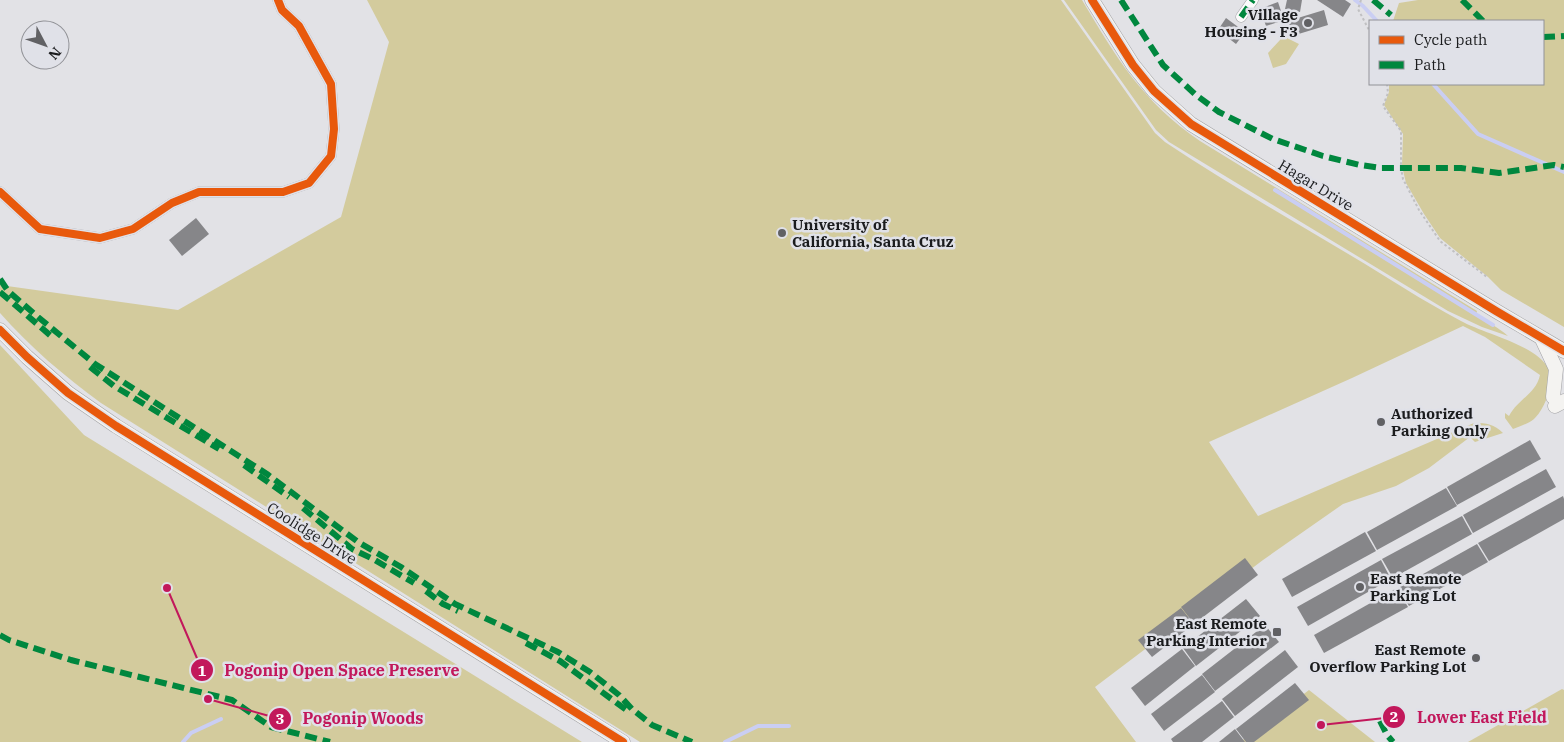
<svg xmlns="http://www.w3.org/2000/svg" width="1564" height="742" font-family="'IBM Plex Serif',serif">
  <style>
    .green { fill: #d3cb9d }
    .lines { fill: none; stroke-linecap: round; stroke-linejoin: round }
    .stream { stroke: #cacef3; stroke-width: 4 }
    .building { fill: #868689 }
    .street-casing { stroke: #a1a1a4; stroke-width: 11 }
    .secondary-casing { stroke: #a1a1a4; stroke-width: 15 }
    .path { stroke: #c0c0c2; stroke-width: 2; stroke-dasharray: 2.5 2.5; stroke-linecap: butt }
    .street { stroke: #fbfbfb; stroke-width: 10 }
    .secondary { stroke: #f4f3f1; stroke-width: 14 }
    .quiet { stroke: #00873e; stroke-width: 6; stroke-dasharray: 12 6; stroke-linecap: butt }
    .cycleway-casing { stroke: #e0e1e8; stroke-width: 11 }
    .cycleway { stroke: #e8590c; stroke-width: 8 }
    .poi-dot { fill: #616164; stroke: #e0e1e8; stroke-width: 2 }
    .labels { text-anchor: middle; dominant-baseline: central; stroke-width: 5; stroke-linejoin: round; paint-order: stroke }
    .poi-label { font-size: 15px; font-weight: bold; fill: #1b1c1e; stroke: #e0e1e8; text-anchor: end }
    .street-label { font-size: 15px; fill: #1b1c1e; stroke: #e0e1e8 }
    .leader { fill: none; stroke: #c2185b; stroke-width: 2 }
    .callout-dot { fill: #c2185b; stroke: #e0e1e8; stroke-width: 2 }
    .mark-label { font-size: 15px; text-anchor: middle; font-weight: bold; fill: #fff }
    .callout-label { font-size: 16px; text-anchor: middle; font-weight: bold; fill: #c2185b; stroke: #e0e1e8; stroke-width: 5; stroke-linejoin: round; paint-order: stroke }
  </style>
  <rect width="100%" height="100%" fill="#e2e2e6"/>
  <g class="green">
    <path d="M 367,0 L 1061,0 L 1155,133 L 1165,142 C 1225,182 1288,218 1350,255 C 1387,277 1423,301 1461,321 C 1484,334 1538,345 1549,370 C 1555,384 1544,410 1534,419 C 1528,424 1520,426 1513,429 L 1505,418 L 1505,413 L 1509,416 C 1518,399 1536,394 1540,375 L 1485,337 L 1463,326 L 1352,378 L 1209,442 L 1258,516 L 1474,423 C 1487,423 1494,424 1503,433 L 1475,442 L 1470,437 L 1429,468 L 1396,486 L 1343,504 L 1263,560 L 1095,687 L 1136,742 L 640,742 L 101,403 C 64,376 30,347 0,313 L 0,285 L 178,310 L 341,217 L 389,42 Z"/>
    <path d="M 1064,0 L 1082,0 C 1117,59 1142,101 1200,141 L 1477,311 L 1476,315 C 1487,322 1498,327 1508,336 L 1482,327 L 1448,311 L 1169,142 L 1156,130 Z"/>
    <path d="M 1418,0 L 1564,0 L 1564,327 L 1501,290 L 1488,277 L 1440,238 L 1424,214 L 1406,183 L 1402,166 L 1403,134 L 1384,105 L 1389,92 L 1389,84 L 1543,84 L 1543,21 L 1393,21 L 1399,3 Z"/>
    <path d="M 1281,35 L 1299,44 L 1286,64 L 1273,68 L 1268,53 L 1280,40 Z"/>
    <path d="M 0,345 L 84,435 L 582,742 L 0,742 Z"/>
    <path d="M 1562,689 L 1564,690 L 1564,742 L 1468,742 Z"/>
    <path d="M 1309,690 L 1375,742 L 1240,742 Z"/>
  </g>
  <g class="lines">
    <g class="stream">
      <path d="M 1355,0 L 1363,6 L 1377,21"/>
      <path d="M 1433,84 L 1478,134 L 1564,172"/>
      <path d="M 1275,190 L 1493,325"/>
      <path d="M 183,742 L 191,733 L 221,719"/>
      <path d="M 725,742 L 758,726 L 789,726"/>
    </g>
  </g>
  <g class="building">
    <path d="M 1287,0 L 1302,0 L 1300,12 L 1285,9 Z"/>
    <path d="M 1317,0 L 1345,0 L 1351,4 L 1343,17 Z"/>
    <path d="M 1278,2 L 1284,20 L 1266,26 L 1260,9 Z"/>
    <path d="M 1324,10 L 1328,25 L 1292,36 L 1288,21 Z"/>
    <path d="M 1226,18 L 1245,32 L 1236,44 L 1218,30 Z"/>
    <path d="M 196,218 L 209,234 L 182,256 L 169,240 Z"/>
    <path d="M 1530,440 L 1541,459 L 1457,505 L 1447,487 Z"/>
    <path d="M 1546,469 L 1556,487 L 1473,533 L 1463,515 Z"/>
    <path d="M 1446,488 L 1457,506 L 1377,550 L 1367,532 Z"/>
    <path d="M 1563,496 L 1564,499 L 1564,519 L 1489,561 L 1478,543 Z"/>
    <path d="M 1462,516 L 1472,534 L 1393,578 L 1382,559 Z"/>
    <path d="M 1365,532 L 1376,551 L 1292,597 L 1282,579 Z"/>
    <path d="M 1477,544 L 1488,562 L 1409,606 L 1398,588 Z"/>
    <path d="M 1245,558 L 1258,575 L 1194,624 L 1181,607 Z"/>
    <path d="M 1381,560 L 1391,579 L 1308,626 L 1297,607 Z"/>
    <path d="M 1397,588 L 1408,607 L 1324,653 L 1314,635 Z"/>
    <path d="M 1246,599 L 1260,616 L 1196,666 L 1183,648 Z"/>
    <path d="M 1181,608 L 1194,624 L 1152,657 L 1138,640 Z"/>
    <path d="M 1265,625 L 1279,642 L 1215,691 L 1202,674 Z"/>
    <path d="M 1182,649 L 1195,666 L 1145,706 L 1131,688 Z"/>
    <path d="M 1285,650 L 1298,667 L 1235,716 L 1222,699 Z"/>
    <path d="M 1202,675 L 1215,692 L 1164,731 L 1151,714 Z"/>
    <path d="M 1295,683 L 1309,700 L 1254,742 L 1246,742 L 1236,729 Z"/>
    <path d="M 1222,701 L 1234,717 L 1202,742 L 1173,742 L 1171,739 Z"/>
    <path d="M 1235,729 L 1245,742 L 1219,742 Z"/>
  </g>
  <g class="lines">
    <defs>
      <g id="street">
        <path d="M 1241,17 L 1253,0"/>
        <path d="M 0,192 L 40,229 L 100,238 L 133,229 L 172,203 L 199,192 L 283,192 L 309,183 L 331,156 L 334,129 L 331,84 L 299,26 L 282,10 L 278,0"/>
      </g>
      <g id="secondary">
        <path d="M 1092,0 L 1133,65 L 1154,91 L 1191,124 L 1496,311 L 1564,351"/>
        <path d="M 0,330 L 27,357 L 68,393 L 116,426 L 623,742"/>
        <path d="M 1542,339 L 1556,369 L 1553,397"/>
        <path d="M 1555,406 L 1564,401"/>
      </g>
    </defs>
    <use href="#street" class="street-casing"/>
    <use href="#secondary" class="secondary-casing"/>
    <g class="path">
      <path d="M 1361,0 L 1358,9 L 1370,32"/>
      <path d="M 1387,84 L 1388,93 L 1383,106 L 1401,131 L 1401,168 L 1403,179 L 1419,210 L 1440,241 L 1487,277"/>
    </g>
    <use href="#street" class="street"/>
    <use href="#secondary" class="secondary"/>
    <g class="quiet">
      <path d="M 1121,0 L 1163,65 L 1196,95 L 1219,112 L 1273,139 L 1323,156 L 1360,165 L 1381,168 L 1461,168 L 1499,173 L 1554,165 L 1564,167"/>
      <path d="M 1373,0 L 1391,15"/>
      <path d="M 1462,0 L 1483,21"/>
      <path d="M 1241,17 L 1253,0"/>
      <path d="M 1543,37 L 1564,36"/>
      <path d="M 0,279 L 8,291 L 38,317 L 95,364 L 267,474 L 358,542 L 401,567 L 455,604 L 558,652 L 590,672 L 619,695 L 632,709 L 652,725 L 692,742"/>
      <path d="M 0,292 L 51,336"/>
      <path d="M 90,367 L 114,386 L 219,449"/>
      <path d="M 244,465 L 289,497"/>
      <path d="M 303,508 L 352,549 L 373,559 L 414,583"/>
      <path d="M 426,591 L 443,604 L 458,611"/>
      <path d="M 0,635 L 9,640 L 71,660 L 232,700 L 271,727 L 330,742"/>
      <path d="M 526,643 L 560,661 L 629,712"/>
      <path d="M 1380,721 L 1387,735 L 1393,742"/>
    </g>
    <defs>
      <g id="cycleway">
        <path d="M 1092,0 L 1133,65 L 1154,91 L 1191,124 L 1496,311 L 1564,351"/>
        <path d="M 0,192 L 40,229 L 100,238 L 133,229 L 172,203 L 199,192 L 283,192 L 309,183 L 331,156 L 334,129 L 331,84 L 299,26 L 282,10 L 278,0"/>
        <path d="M 0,330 L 27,357 L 68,393 L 116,426 L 623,742"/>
      </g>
    </defs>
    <use href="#cycleway" class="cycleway-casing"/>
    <use href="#cycleway" class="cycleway"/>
  </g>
  <g class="poi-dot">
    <circle cx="1308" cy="23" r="5"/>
    <circle cx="782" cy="233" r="5"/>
    <circle cx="1381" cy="422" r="5"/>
    <circle cx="1360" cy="587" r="5"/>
    <rect x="1272" y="627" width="10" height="10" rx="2.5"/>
    <circle cx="1476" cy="658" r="5"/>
  </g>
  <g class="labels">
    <g class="poi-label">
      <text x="1298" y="14">Village<tspan x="1298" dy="17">Housing - F3</tspan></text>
      <text x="792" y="224" text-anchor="start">University of<tspan x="792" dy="17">California, Santa Cruz</tspan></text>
      <text x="1391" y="413" text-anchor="start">Authorized<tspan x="1391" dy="17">Parking Only</tspan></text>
      <text x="1370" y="578" text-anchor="start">East Remote<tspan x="1370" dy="17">Parking Lot</tspan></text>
      <text x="1267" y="623">East Remote<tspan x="1267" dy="17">Parking Interior</tspan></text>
      <text x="1466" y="649">East Remote<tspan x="1466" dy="17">Overflow Parking Lot</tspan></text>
    </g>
    <g class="street-label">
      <text transform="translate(1316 185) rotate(31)">Hagar Drive</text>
      <text transform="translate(312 533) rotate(32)">Coolidge Drive</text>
    </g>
  </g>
  <path class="leader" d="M167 588L202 670M1321 725L1394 717M208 699L280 719"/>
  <g class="callout-dot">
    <circle cx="167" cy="588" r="5"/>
    <circle cx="1321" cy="725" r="5"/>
    <circle cx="208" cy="699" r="5"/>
    <circle cx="202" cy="670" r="12"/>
    <circle cx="1394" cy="717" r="12"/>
    <circle cx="280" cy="719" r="12"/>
  </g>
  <g class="mark-label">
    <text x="202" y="676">1</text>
    <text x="1394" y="722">2</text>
    <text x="280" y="724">3</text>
  </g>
  <g class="callout-label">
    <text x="342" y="676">Pogonip Open Space Preserve</text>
    <text x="1482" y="723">Lower East Field</text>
    <text x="363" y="724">Pogonip Woods</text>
  </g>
  <rect x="1369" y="20" width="175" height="65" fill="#e0e1e8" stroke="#919297"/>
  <rect x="1379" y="36" width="25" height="8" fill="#e8590c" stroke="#919297"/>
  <text x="1414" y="45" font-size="15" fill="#1b1c1e">Cycle path</text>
  <rect x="1379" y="61" width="25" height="8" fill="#00873e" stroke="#919297"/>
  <text x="1414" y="70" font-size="15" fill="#1b1c1e">Path</text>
  <g transform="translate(45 45) rotate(131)"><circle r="24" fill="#e0e1e8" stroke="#919297"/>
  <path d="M0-4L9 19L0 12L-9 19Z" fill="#616164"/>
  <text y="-8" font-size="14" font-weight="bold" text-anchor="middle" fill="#1b1c1e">N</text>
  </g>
</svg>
